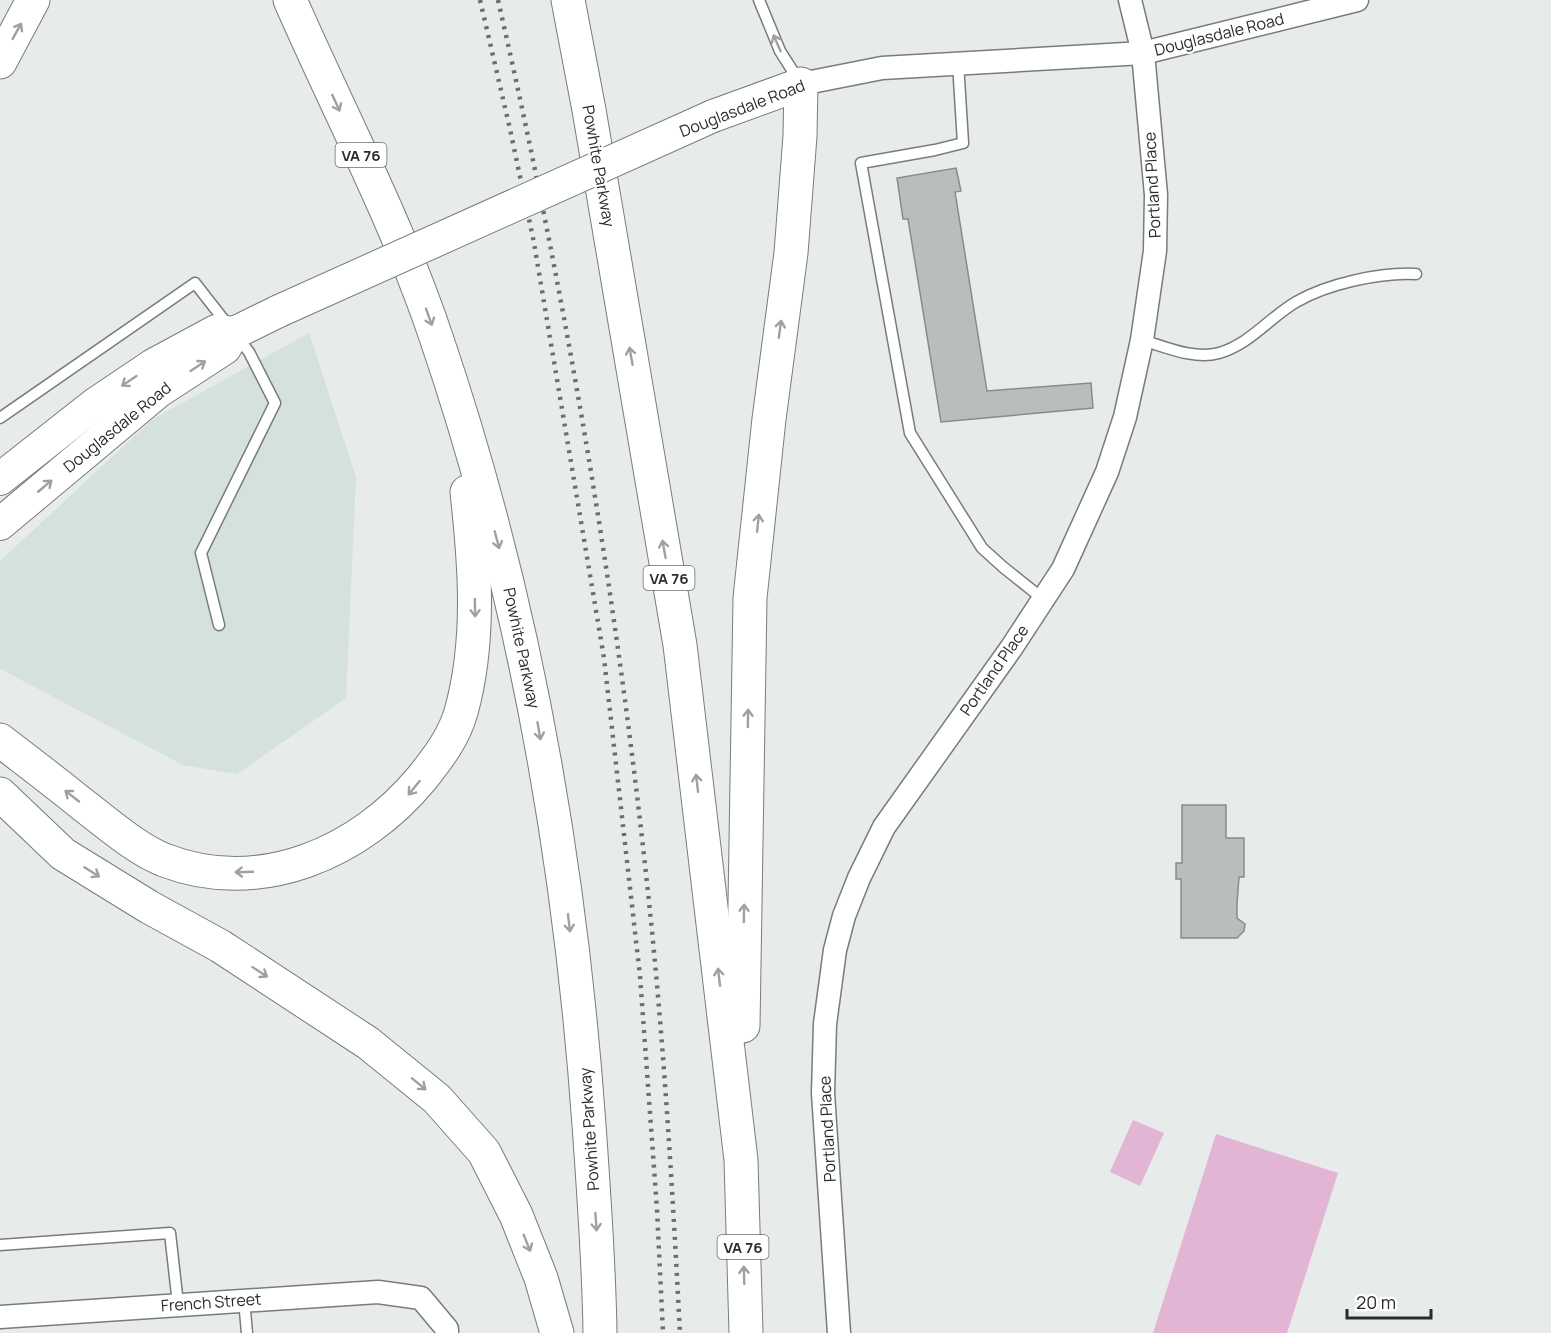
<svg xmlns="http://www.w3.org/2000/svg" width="1551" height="1333" font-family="Manrope,sans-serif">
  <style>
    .built { fill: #d4e1dc }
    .green { fill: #e3b5d4 }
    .building { fill: #b9bebc; stroke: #878c8a; stroke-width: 1.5 }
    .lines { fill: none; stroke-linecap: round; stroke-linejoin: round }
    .lane-casing { stroke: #787c7b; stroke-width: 13 }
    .street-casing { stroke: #787c7b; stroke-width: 25 }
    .secondary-casing { stroke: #787c7b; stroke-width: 34 }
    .highway-casing { stroke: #787c7b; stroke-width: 35 }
    .lane { stroke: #fff; stroke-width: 10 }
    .street { stroke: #fff; stroke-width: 22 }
    .secondary { stroke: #fff; stroke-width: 32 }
    .highway { stroke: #fff; stroke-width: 33 }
    .rail { stroke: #6b6e6e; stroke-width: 4.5; stroke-dasharray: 3 6; stroke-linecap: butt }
    .secondary-bridge-casing { stroke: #787c7b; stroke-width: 34; stroke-linecap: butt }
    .secondary-bridge { stroke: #fff; stroke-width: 32 }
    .oneway { stroke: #9fa0a0 }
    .labels { text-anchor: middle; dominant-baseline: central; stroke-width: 4.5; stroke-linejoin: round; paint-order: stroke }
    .shield { fill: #fff; stroke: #6a6b6b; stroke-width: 1.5 }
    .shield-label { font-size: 15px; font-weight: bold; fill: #2a2c2c }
    .street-label { font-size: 16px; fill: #2a2c2c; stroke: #fff }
  </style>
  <rect width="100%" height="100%" fill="#e7ecea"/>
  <path class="built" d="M 309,333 L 356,477 L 346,698 L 237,774 L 183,765 L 2,670 L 0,668 L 0,561 L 153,419 Z"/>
  <g class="green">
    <path d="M 1133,1120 L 1164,1133 L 1140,1186 L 1110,1172 Z"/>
    <path d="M 1216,1134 L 1338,1173 L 1287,1333 L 1153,1333 Z"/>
  </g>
  <g class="building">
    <path d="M 956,168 L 961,191 L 955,192 L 987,391 L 1091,383 L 1093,408 L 941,422 L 908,219 L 903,219 L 897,178 Z"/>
    <path d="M 1182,805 L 1226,805 L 1226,838 L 1244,838 L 1244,877 L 1239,877 L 1237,903 L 1237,918 L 1245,924 L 1244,931 L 1237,938 L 1181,938 L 1181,879 L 1176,879 L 1176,863 L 1182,863 Z"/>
  </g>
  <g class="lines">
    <defs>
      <g id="lane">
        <path d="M 759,0 L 780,51 L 799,81"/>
        <path d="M 958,63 L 963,143 L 935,150 L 861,163 L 910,433 L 982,548 L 1003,567 L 1043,599"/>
        <path d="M 1142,340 C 1166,347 1194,360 1219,353 C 1250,344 1269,318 1296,302 C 1327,284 1380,272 1416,274"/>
        <path d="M 0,418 L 195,283 L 249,352 L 275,403 L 201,553 L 219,625"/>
        <path d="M 0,1245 L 170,1233 L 178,1304"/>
        <path d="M 244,1300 L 247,1333"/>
      </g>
      <g id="street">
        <path d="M 801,84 L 882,68 L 1143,53 L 1357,0"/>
        <path d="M 0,1317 L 378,1292 L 421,1298 L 447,1329 L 447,1333"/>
        <path d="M 839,1333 L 823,1093 L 825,1024 L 835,950 L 844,916 L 859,878 L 884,827 L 1012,647 L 1063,569 L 1107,472 L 1125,417 L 1142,340 L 1155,251 L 1156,195 L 1143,53 L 1130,0"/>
      </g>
      <g id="secondary">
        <path d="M 713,116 L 801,84"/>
        <path d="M 0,479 L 95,404 L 153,365 L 216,331 L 234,333 L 279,311"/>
        <path d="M 0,524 L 159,391 L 225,348 L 229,341"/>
      </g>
      <g id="highway">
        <path d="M 290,0 C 339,112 397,221 436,337 C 523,592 570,857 589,1125 C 594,1195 599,1263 600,1333"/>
        <path d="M 568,0 L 589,110 L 680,645 L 741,1160 L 746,1333"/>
        <path d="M 0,62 L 33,0"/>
        <path d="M 0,740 C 27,761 55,782 82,804 C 107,823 135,848 164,860 C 260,897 360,853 422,778 C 438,758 454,737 461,712 C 481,640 475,565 467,492"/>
        <path d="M 0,794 L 63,854 L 149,907 L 220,946 L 368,1043 L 437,1099 L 484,1152 L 516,1215 L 541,1278 L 557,1333"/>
        <path d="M 743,1026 L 750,598 L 769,419 L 791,253 L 800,136 L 801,84"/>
      </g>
    </defs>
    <use href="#lane" class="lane-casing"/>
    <use href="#street" class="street-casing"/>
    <use href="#secondary" class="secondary-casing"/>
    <use href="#highway" class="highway-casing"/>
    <use href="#lane" class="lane"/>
    <use href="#street" class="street"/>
    <use href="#secondary" class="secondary"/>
    <use href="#highway" class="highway"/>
    <g class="rail">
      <path d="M 480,0 L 510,129 L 534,243 L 604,658 L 640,976 L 657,1209 L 663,1333"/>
      <path d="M 498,0 C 564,288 614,580 646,874 C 663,1027 672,1180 680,1333"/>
    </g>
    <defs>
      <path id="secondary-bridge" d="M 279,311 L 713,116"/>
    </defs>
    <use href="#secondary-bridge" class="secondary-bridge-casing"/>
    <use href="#secondary-bridge" class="secondary-bridge"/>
  </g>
  <defs><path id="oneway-shaft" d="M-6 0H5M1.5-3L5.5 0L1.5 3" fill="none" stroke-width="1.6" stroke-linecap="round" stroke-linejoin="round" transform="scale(1.5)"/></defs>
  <g class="oneway">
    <use href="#oneway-shaft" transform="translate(17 31) rotate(-61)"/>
    <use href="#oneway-shaft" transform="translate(777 43) rotate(-114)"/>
    <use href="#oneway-shaft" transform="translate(336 103) rotate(65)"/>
    <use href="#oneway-shaft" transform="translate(429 317) rotate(70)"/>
    <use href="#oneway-shaft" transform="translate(780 329) rotate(-82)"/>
    <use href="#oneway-shaft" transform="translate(631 356) rotate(-100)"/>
    <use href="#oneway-shaft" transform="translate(198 366) rotate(-33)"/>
    <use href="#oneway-shaft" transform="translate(129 381) rotate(146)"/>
    <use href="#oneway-shaft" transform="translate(45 486) rotate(-40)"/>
    <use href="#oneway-shaft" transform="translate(758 523) rotate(-84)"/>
    <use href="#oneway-shaft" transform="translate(497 540) rotate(75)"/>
    <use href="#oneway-shaft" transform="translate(664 549) rotate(-100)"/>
    <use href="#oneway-shaft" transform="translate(475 608) rotate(89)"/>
    <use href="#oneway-shaft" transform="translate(748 718) rotate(-89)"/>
    <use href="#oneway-shaft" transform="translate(539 731) rotate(80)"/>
    <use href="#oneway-shaft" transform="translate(697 783) rotate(-97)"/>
    <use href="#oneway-shaft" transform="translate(414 788) rotate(129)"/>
    <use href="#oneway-shaft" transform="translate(72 796) rotate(-142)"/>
    <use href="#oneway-shaft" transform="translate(92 872) rotate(32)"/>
    <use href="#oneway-shaft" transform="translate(244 872) rotate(178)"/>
    <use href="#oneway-shaft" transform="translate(744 913) rotate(-89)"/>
    <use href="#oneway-shaft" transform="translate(569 923) rotate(83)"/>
    <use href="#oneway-shaft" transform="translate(260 972) rotate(33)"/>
    <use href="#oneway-shaft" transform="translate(719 977) rotate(-97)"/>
    <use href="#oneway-shaft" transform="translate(419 1084) rotate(39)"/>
    <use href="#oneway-shaft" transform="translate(596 1222) rotate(86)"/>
    <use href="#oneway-shaft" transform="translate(527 1243) rotate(68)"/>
    <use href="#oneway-shaft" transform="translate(744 1275) rotate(-92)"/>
  </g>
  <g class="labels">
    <g class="shield">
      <rect x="335.5" y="143" width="51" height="24" rx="4.5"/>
      <rect x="643.5" y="566" width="51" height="24" rx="4.5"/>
      <rect x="717.5" y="1235" width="51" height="24" rx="4.5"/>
    </g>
    <g class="shield-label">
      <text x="361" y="155">VA 76</text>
      <text x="669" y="578">VA 76</text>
      <text x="743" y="1247">VA 76</text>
    </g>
    <g class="street-label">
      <text transform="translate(1219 34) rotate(-14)">Douglasdale Road</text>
      <text transform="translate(742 108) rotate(-21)">Douglasdale Road</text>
      <text transform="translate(599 166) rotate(80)">Powhite Parkway</text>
      <text transform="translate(1152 185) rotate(-93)">Portland Place</text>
      <text transform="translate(117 427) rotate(-39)">Douglasdale Road</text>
      <text transform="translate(522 648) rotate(78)">Powhite Parkway</text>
      <text transform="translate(994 670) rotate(-55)">Portland Place</text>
      <text transform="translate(589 1129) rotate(-94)">Powhite Parkway</text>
      <text transform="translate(827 1129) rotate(-93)">Portland Place</text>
      <text transform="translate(211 1302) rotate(-4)">French Street</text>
    </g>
  </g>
  <path d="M1347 1309v9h84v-9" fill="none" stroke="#2a2c2c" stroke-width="3"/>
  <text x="1356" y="1309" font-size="18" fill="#2a2c2c" stroke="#ffffff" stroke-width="4.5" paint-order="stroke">20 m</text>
</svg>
